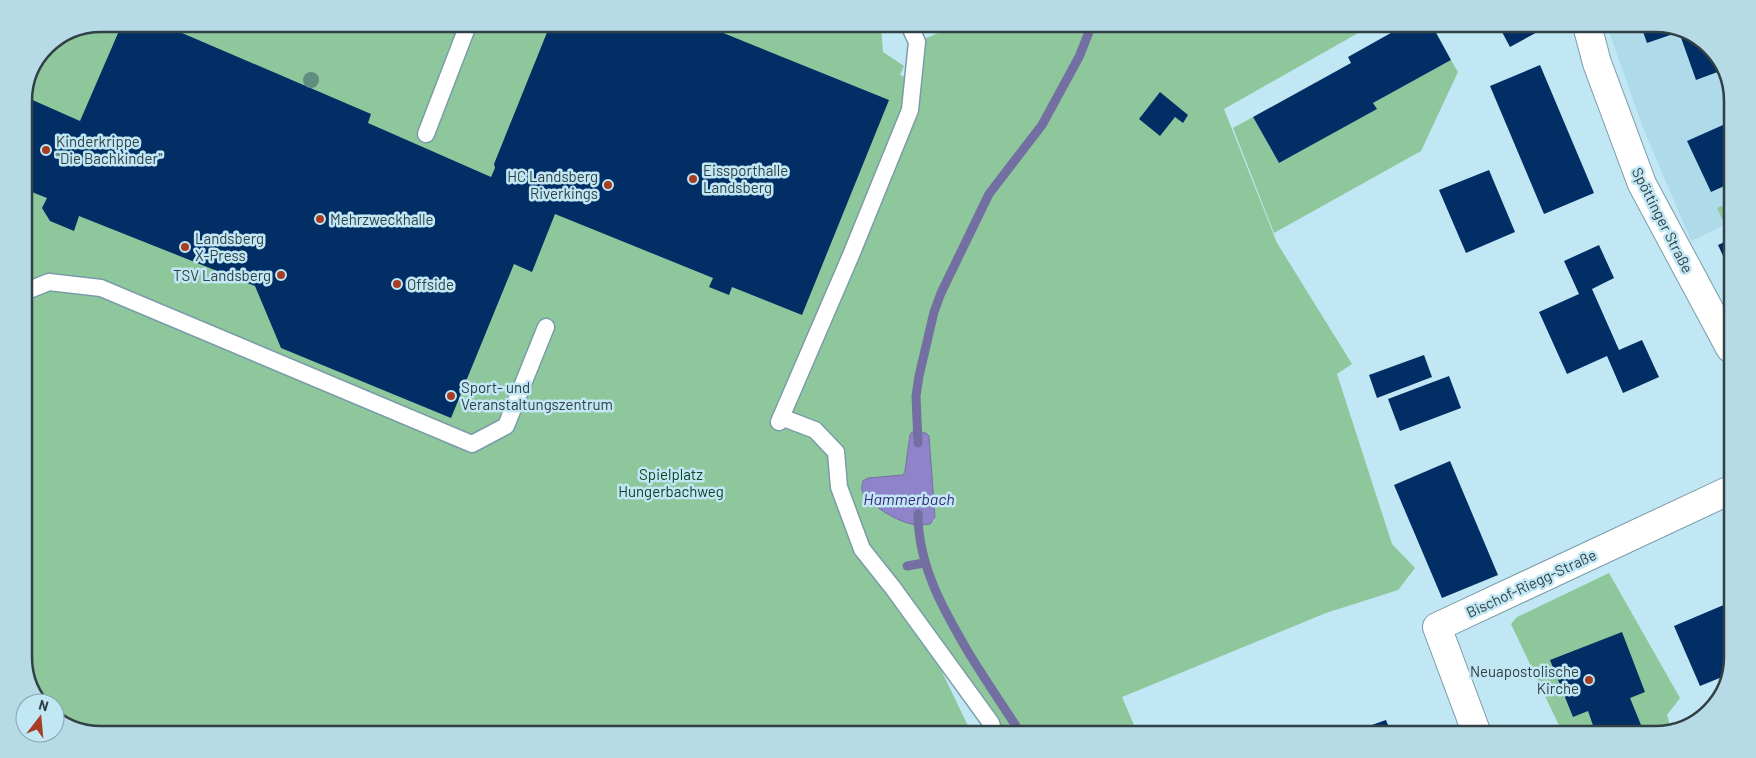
<svg xmlns="http://www.w3.org/2000/svg" width="1756" height="758" font-family="Barlow,sans-serif">
  <style>
    .built { fill: #aedae9 }
    .green { fill: #8ec79c; fill-rule: evenodd }
    .water { fill: #8f83ca; stroke: #736fa2 }
    .lines { fill: none; stroke-linecap: round; stroke-linejoin: round }
    .stream { stroke: #736fa2; stroke-width: 9 }
    .building { fill: #012f65 }
    .lane-casing { stroke: #7a9ca9; stroke-width: 19 }
    .street-casing { stroke: #7a9ca9; stroke-width: 30 }
    .lane { stroke: #fff; stroke-width: 16 }
    .street { stroke: #fff; stroke-width: 28 }
    .tree { fill: #5f8e81 }
    .poi-dot { fill: #a73e24; stroke: #c2e7f4; stroke-width: 2 }
    .labels { text-anchor: middle; dominant-baseline: central; stroke-width: 5; stroke-linejoin: round; paint-order: stroke }
    .poi-label { font-size: 15px; fill: #314045; stroke: #c2e7f4; text-anchor: start }
    .street-label { font-size: 15px; fill: #314045; stroke: #c2e7f4 }
    .park-label { font-size: 15px; fill: #0e4523; stroke: #c2e7f4 }
    .water-label { font-size: 16px; font-style: italic; fill: #3d2579; stroke: #c2e7f4 }
    .rim { fill: none; stroke: #314045; stroke-width: 2.5 }
  </style>
  <rect width="100%" height="100%" fill="#c2e7f4"/>
  <path class="built" d="M 1608,29 L 1684,30 L 1719,58 L 1732,97 L 1731,222 L 1691,241 L 1642,125 Z"/>
  <g class="green">
    <path d="M 102,24 L 881,27 L 883,52 L 904,66 L 900,75 L 914,80 L 917,42 L 952,27 L 1367,28 L 1224,109 L 1277,243 L 1352,364 L 1337,374 L 1392,544 L 1415,568 L 1398,590 L 1326,613 L 1122,697 L 1137,732 L 1002,732 L 997,720 L 900,585 L 971,732 L 72,728 L 55,715 L 55,703 L 40,703 L 24,662 L 24,97 L 47,46 ZM 913,432 L 918,432 L 929,436 L 935,516 L 934,521 L 868,478 L 903,475 L 905,471 L 910,435 Z"/>
    <path d="M 1451,60 L 1458,72 L 1421,151 L 1274,233 L 1233,128 L 1253,117 L 1279,163 L 1376,109 L 1373,103 Z"/>
    <path d="M 1731,202 L 1731,237 L 1717,208 Z"/>
    <path d="M 1609,573 L 1680,698 L 1667,715 L 1671,729 L 1654,734 L 1563,734 L 1511,624 L 1517,617 Z"/>
  </g>
  <path class="water" d="M 912,432 L 926,433 L 929,436 L 935,517 L 930,524 C 926,524 922,525 918,525 C 903,525 870,506 863,493 C 861,489 862,486 863,481 L 868,478 L 903,475 L 905,471 L 910,435 Z"/>
  <g class="lines">
    <g class="stream">
      <path d="M 918,443 L 916,396 L 919,376 L 934,312 L 941,293 L 989,194 L 1042,125 L 1079,57 L 1091,27"/>
      <path d="M 918,514 C 918,566 944,611 970,655 C 986,681 1003,706 1020,732"/>
      <path d="M 907,566 L 924,563"/>
    </g>
  </g>
  <g class="building">
    <path d="M 122,24 L 161,24 L 371,114 L 368,123 L 491,177 L 495,168 L 494,164 L 550,25 L 706,26 L 889,100 L 802,315 L 732,287 L 729,295 L 709,287 L 713,278 L 555,214 L 532,272 L 514,264 L 451,418 L 281,348 L 255,286 L 79,216 L 74,231 L 50,221 L 42,208 L 47,198 L 24,189 L 24,109 L 28,98 L 80,121 Z"/>
    <path d="M 1398,29 L 1434,29 L 1451,60 L 1373,103 L 1377,109 L 1279,163 L 1253,117 L 1351,63 L 1348,57 Z"/>
    <path d="M 1507,29 L 1543,29 L 1510,47 L 1502,32 Z"/>
    <path d="M 1642,29 L 1684,30 L 1719,58 L 1723,70 L 1696,80 L 1679,32 L 1647,43 Z"/>
    <path d="M 1540,65 L 1594,193 L 1544,214 L 1490,86 Z"/>
    <path d="M 1160,92 L 1188,115 L 1183,123 L 1175,117 L 1160,136 L 1139,119 Z"/>
    <path d="M 1732,121 L 1731,183 L 1711,192 L 1687,141 Z"/>
    <path d="M 1489,170 L 1515,232 L 1466,253 L 1439,190 Z"/>
    <path d="M 1731,239 L 1730,263 L 1730,271 L 1718,245 Z"/>
    <path d="M 1599,245 L 1614,278 L 1592,289 L 1619,350 L 1642,340 L 1659,377 L 1623,393 L 1607,356 L 1567,374 L 1539,312 L 1579,294 L 1564,261 Z"/>
    <path d="M 1424,355 L 1432,377 L 1377,398 L 1369,375 Z"/>
    <path d="M 1449,376 L 1461,408 L 1400,431 L 1388,399 Z"/>
    <path d="M 1450,461 L 1498,575 L 1442,598 L 1394,485 Z"/>
    <path d="M 1726,604 L 1727,675 L 1700,686 L 1674,626 Z"/>
    <path d="M 1622,632 L 1645,692 L 1630,698 L 1641,725 L 1618,734 L 1596,734 L 1588,711 L 1573,717 L 1550,660 Z"/>
    <path d="M 1386,720 L 1391,733 L 1349,733 Z"/>
  </g>
  <g class="lines">
    <defs>
      <g id="lane">
        <path d="M 426,134 L 468,25"/>
        <path d="M 24,292 L 49,282 L 101,288 L 472,444 L 506,426 L 546,327"/>
        <path d="M 781,417 L 815,430 L 836,452 L 839,487 L 862,549 L 893,588 L 991,723 L 994,732"/>
        <path d="M 779,422 L 851,255 L 910,110 L 917,42 L 910,27"/>
      </g>
      <g id="street">
        <path d="M 1588,29 L 1597,63 L 1642,184 L 1730,348"/>
        <path d="M 1477,734 L 1437,627 L 1728,491"/>
      </g>
    </defs>
    <use href="#lane" class="lane-casing"/>
    <use href="#street" class="street-casing"/>
    <use href="#lane" class="lane"/>
    <use href="#street" class="street"/>
  </g>
  <circle class="tree" cx="311" cy="80" r="8"/>
  <g class="poi-dot">
    <circle cx="46" cy="150" r="5"/>
    <circle cx="693" cy="179" r="5"/>
    <circle cx="608" cy="185" r="5"/>
    <circle cx="320" cy="219" r="5"/>
    <circle cx="185" cy="247" r="5"/>
    <circle cx="281" cy="275" r="5"/>
    <circle cx="397" cy="284" r="5"/>
    <circle cx="451" cy="396" r="5"/>
    <circle cx="1589" cy="680" r="5"/>
  </g>
  <g class="labels">
    <g class="poi-label">
      <text x="56" y="141">Kinderkrippe<tspan x="56" dy="17">"Die Bachkinder"</tspan></text>
      <text x="703" y="170">Eissporthalle<tspan x="703" dy="17">Landsberg</tspan></text>
      <text x="598" y="176" text-anchor="end">HC Landsberg<tspan x="598" dy="17">Riverkings</tspan></text>
      <text x="330" y="219">Mehrzweckhalle</text>
      <text x="195" y="238">Landsberg<tspan x="195" dy="17">X-Press</tspan></text>
      <text x="271" y="275" text-anchor="end">TSV Landsberg</text>
      <text x="407" y="284">Offside</text>
      <text x="461" y="387">Sport- und<tspan x="461" dy="17">Veranstaltungszentrum</tspan></text>
      <text x="1579" y="671" text-anchor="end">Neuapostolische<tspan x="1579" dy="17">Kirche</tspan></text>
    </g>
    <g class="street-label">
      <text transform="translate(1663 220) rotate(63)">Spöttinger Straße</text>
      <text transform="translate(1531 583) rotate(-25)">Bischof-Riegg-Straße</text>
    </g>
    <g class="park-label">
      <text x="671" y="474">Spielplatz<tspan x="671" dy="17">Hungerbachweg</tspan></text>
    </g>
    <g class="water-label">
      <text x="909" y="498">Hammerbach</text>
    </g>
  </g>
  <path d="M0 0H1756V758H0ZM101 32H1655A69 69 0 0 1 1724 101V657A69 69 0 0 1 1655 726H101A69 69 0 0 1 32 657V101A69 69 0 0 1 101 32Z" fill="#b6dae6" fill-rule="evenodd"/>
  <path class="rim" d="M101 32H1655A69 69 0 0 1 1724 101V657A69 69 0 0 1 1655 726H101A69 69 0 0 1 32 657V101A69 69 0 0 1 101 32Z"/>
  <g transform="translate(40 718) rotate(16)"><circle r="24" fill="#c2e7f4" stroke="#88a4ae"/>
  <path d="M0-4L9 19L0 12L-9 19Z" fill="#a73e24"/>
  <text y="-8" font-size="14" font-weight="bold" text-anchor="middle" fill="#314045">N</text>
  </g>
</svg>
